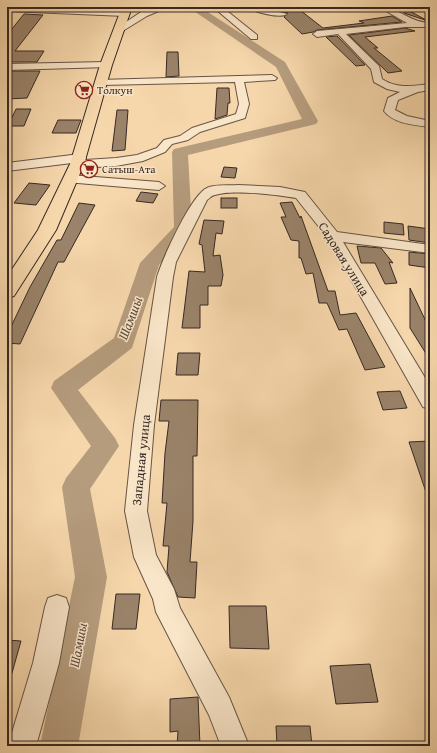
<svg xmlns="http://www.w3.org/2000/svg" width="437" height="753" font-family="'Gentium Book Plus',serif">
  <style>
    .lines { fill: none; stroke-linecap: round; stroke-linejoin: round }
    .river { fill: #b59c7d; fill-rule: evenodd }
    .building { fill: #9a836a; stroke: #372924 }
    .minor-casing { stroke: #675446; stroke-width: 2 }
    .major-casing { stroke: #372924; stroke-width: 2 }
    .minor { fill: #f9e5c8; fill-rule: evenodd }
    .major { fill: #f6d7ab; fill-rule: evenodd }
    .labels { text-anchor: middle; dominant-baseline: central; stroke-width: 3; stroke-linejoin: round; paint-order: stroke }
    .far-poi-label { font-size: 11px; fill: #372924; stroke: #f9e5c8; text-anchor: start }
    .street-label { font-size: 13px; fill: #372924; stroke: #f9e5c8 }
    .water-label { font-size: 14px; font-style: italic; fill: #5d4c3f; stroke: #f9e5c8 }
  </style>
  <rect width="100%" height="100%" fill="#f6d7ab"/>
  <filter id="stains"><feTurbulence type="fractalNoise" baseFrequency=".005" numOctaves="4"/><feColorMatrix values="0 0 0 0 .2 0 0 0 0 .09 0 0 0 0 .02 0 0 0 .5 -.17"/></filter>
  <radialGradient id="worn" r=".72"><stop offset=".6" stop-color="#630" stop-opacity="0"/><stop offset="1" stop-color="#630" stop-opacity=".3"/></radialGradient>
  <g class="lines">
    <path class="river" d="M 188,7 L 200,7 L 285,62 L 318,121 L 316,124 L 188,155 L 192,228 L 159,265 L 132,348 L 78,390 L 115,438 L 119,446 L 90,489 L 107,577 L 78,746 L 40,746 L 75,577 L 62,487 L 66,478 L 91,446 L 51,388 L 54,381 L 114,338 L 140,263 L 174,227 L 172,152 L 174,149 L 302,119 L 276,67 Z"/>
  </g>
  <g class="building">
    <path d="M 274,7 L 296,7 L 323,28 L 364,23 L 359,21 L 392,16 L 402,22 L 317,30 L 313,32 L 302,34 L 284,17 L 288,13 L 277,10 Z"/>
    <path d="M 404,8 L 428,21 L 404,13 Z"/>
    <path d="M 24,14 L 43,15 L 15,51 L 44,51 L 37,62 L 7,62 L 7,35 Z"/>
    <path d="M 405,28 L 415,31 L 365,37 L 378,48 L 374,48 L 402,71 L 388,73 L 349,35 Z"/>
    <path d="M 337,36 L 365,65 L 356,66 L 326,37 Z"/>
    <path d="M 167,52 L 178,52 L 179,76 L 166,77 Z"/>
    <path d="M 7,71 L 40,71 L 27,98 L 7,99 Z"/>
    <path d="M 217,88 L 229,88 L 230,103 L 228,103 L 227,115 L 215,119 Z"/>
    <path d="M 16,109 L 31,109 L 24,126 L 8,126 Z"/>
    <path d="M 117,110 L 128,110 L 125,150 L 112,151 Z"/>
    <path d="M 58,120 L 81,120 L 76,133 L 52,133 Z"/>
    <path d="M 224,167 L 237,168 L 235,178 L 221,177 Z"/>
    <path d="M 29,183 L 50,185 L 36,205 L 14,203 Z"/>
    <path d="M 141,192 L 158,194 L 153,203 L 136,201 Z"/>
    <rect x="221" y="198" width="16" height="10"/>
    <path d="M 292,202 L 300,218 L 301,216 L 328,291 L 335,291 L 340,315 L 356,313 L 385,367 L 365,370 L 347,329 L 339,330 L 327,303 L 319,303 L 313,273 L 306,274 L 301,258 L 299,258 L 299,241 L 291,240 L 281,217 L 286,217 L 280,203 Z"/>
    <path d="M 79,203 L 95,205 L 64,262 L 58,262 L 20,344 L 7,343 L 7,335 L 30,287 L 57,240 L 61,240 Z"/>
    <path d="M 204,220 L 224,221 L 222,234 L 216,233 L 213,256 L 220,255 L 223,275 L 221,286 L 208,286 L 208,305 L 200,305 L 200,328 L 182,328 L 189,271 L 205,272 L 202,245 L 199,244 Z"/>
    <path d="M 384,222 L 403,224 L 404,235 L 384,233 Z"/>
    <path d="M 408,226 L 430,229 L 430,243 L 409,240 Z"/>
    <path d="M 357,246 L 381,248 L 393,263 L 389,262 L 397,283 L 385,284 L 375,263 L 361,263 Z"/>
    <path d="M 409,252 L 430,254 L 430,268 L 409,265 Z"/>
    <path d="M 410,288 L 430,330 L 430,360 L 410,328 Z"/>
    <path d="M 178,353 L 200,353 L 198,375 L 176,375 Z"/>
    <path d="M 400,391 L 407,408 L 383,410 L 377,392 Z"/>
    <path d="M 161,400 L 198,400 L 197,456 L 193,456 L 193,521 L 190,562 L 197,562 L 195,598 L 178,597 L 167,572 L 169,546 L 163,546 L 167,503 L 162,503 L 165,453 L 169,421 L 159,421 Z"/>
    <path d="M 430,441 L 430,501 L 429,501 L 409,442 Z"/>
    <path d="M 116,594 L 140,594 L 136,629 L 112,629 Z"/>
    <path d="M 229,606 L 266,606 L 269,649 L 230,648 Z"/>
    <path d="M 7,640 L 21,641 L 10,680 L 7,679 Z"/>
    <path d="M 370,664 L 378,702 L 336,704 L 330,666 Z"/>
    <path d="M 198,697 L 200,746 L 177,746 L 178,731 L 170,732 L 170,699 Z"/>
    <path d="M 276,726 L 310,726 L 312,746 L 277,746 Z"/>
  </g>
  <g class="lines">
    <defs>
      <g id="minor">
        <path d="M 7,7 L 125,12 L 129,14 L 125,16 L 7,11 Z"/>
        <path d="M 156,7 L 168,7 L 147,16 L 121,32 L 118,33 L 114,30 L 141,12 Z"/>
        <path d="M 213,7 L 222,7 L 257,35 L 257,39 L 251,39 Z"/>
        <path d="M 247,7 L 259,7 L 287,14 C 281,19 253,12 247,7 Z"/>
        <path d="M 379,7 C 398,7 411,23 430,23 L 430,27 L 405,27 L 346,34 L 379,66 L 382,79 C 397,89 413,86 430,84 L 430,90 L 418,92 L 398,100 L 395,110 L 407,116 L 430,121 L 430,127 C 415,125 394,124 384,111 L 388,98 L 400,92 L 387,89 L 374,82 L 371,69 L 338,34 L 317,37 L 313,34 L 317,31 L 407,23 Z"/>
        <path d="M 106,62 L 111,65 L 109,67 L 7,70 L 7,64 Z"/>
        <path d="M 272,75 L 277,78 L 275,80 L 244,82 L 249,104 L 245,118 L 200,132 L 188,140 L 172,144 L 165,152 L 143,161 L 116,166 L 77,168 L 73,167 L 72,163 L 7,171 L 7,163 L 80,154 L 84,155 L 86,158 L 85,160 L 116,158 L 137,155 L 157,148 L 164,140 L 180,136 L 192,128 L 236,114 L 239,104 L 235,82 L 102,85 L 97,82 L 99,80 Z"/>
        <path d="M 70,175 L 159,182 L 165,186 L 159,190 L 66,182 L 64,179 L 66,176 Z"/>
        <path d="M 238,185 L 280,187 L 305,192 L 337,232 L 430,245 L 430,253 L 343,242 L 430,386 L 430,409 L 423,407 L 327,237 L 296,198 C 278,195 231,189 215,195 C 212,195 210,198 207,200 L 176,262 L 173,277 L 154,425 L 147,511 L 156,555 L 174,589 L 180,608 L 229,697 L 249,746 L 221,746 L 209,715 L 156,612 L 153,599 L 134,557 L 125,511 L 134,425 L 157,277 C 162,260 191,195 207,188 C 215,184 229,186 238,185 Z"/>
        <path d="M 57,595 L 66,598 L 69,607 L 59,663 L 36,746 L 8,746 L 33,663 L 45,607 L 48,598 Z"/>
      </g>
      <path id="major" d="M 122,7 L 132,7 L 112,65 L 84,164 L 56,230 L 14,296 L 7,298 L 7,277 L 38,230 L 70,164 L 100,65 Z"/>
    </defs>
    <use href="#minor" class="minor-casing"/>
    <use href="#major" class="major-casing"/>
    <use href="#minor" class="minor"/>
    <use href="#major" class="major"/>
  </g>
  <defs>
    <symbol id="supermarket-ring" viewBox="-11 -11 22 22"><circle r="9.5" fill="#f9e5c8" stroke="#8f2418" stroke-width="1.5"/><path d="M-6-5.5h2.5l.6 2H6L4.5 2H-2.5L-4.4-4H-6ZM-1.5 3.2a1.3 1.3 0 1 0 .1 0ZM3 3.2a1.3 1.3 0 1 0 .1 0Z" fill="#8f2418"/></symbol>
  </defs>
  <g fill-rule="evenodd">
    <use href="#supermarket-ring" x="74" y="80" width="20" height="20"/>
    <use href="#supermarket-ring" x="79" y="159" width="20" height="20"/>
  </g>
  <g class="labels">
    <g class="far-poi-label">
      <text x="97" y="90">Толкун</text>
      <text x="102" y="169">Сатыш-Ата</text>
    </g>
    <g class="street-label">
      <text transform="translate(344 259) rotate(58)">Садовая улица</text>
      <text transform="translate(141 460) rotate(-84)">Западная улица</text>
    </g>
    <g class="water-label">
      <text transform="translate(130 318) rotate(-69)">Шамшы</text>
      <text transform="translate(78 645) rotate(-79)">Шамшы</text>
    </g>
  </g>
  <rect width="437" height="753" fill="none" stroke="#f6d7ab" stroke-width="24"/>
  <rect x="8" y="8" width="421" height="737" fill="none" stroke="#372924" stroke-width="2"/>
  <rect x="12" y="12" width="413" height="729" fill="none" stroke="#372924"/>
  <rect width="100%" height="100%" filter="url(#stains)"/>
  <rect width="100%" height="100%" fill="url(#worn)"/>
</svg>
